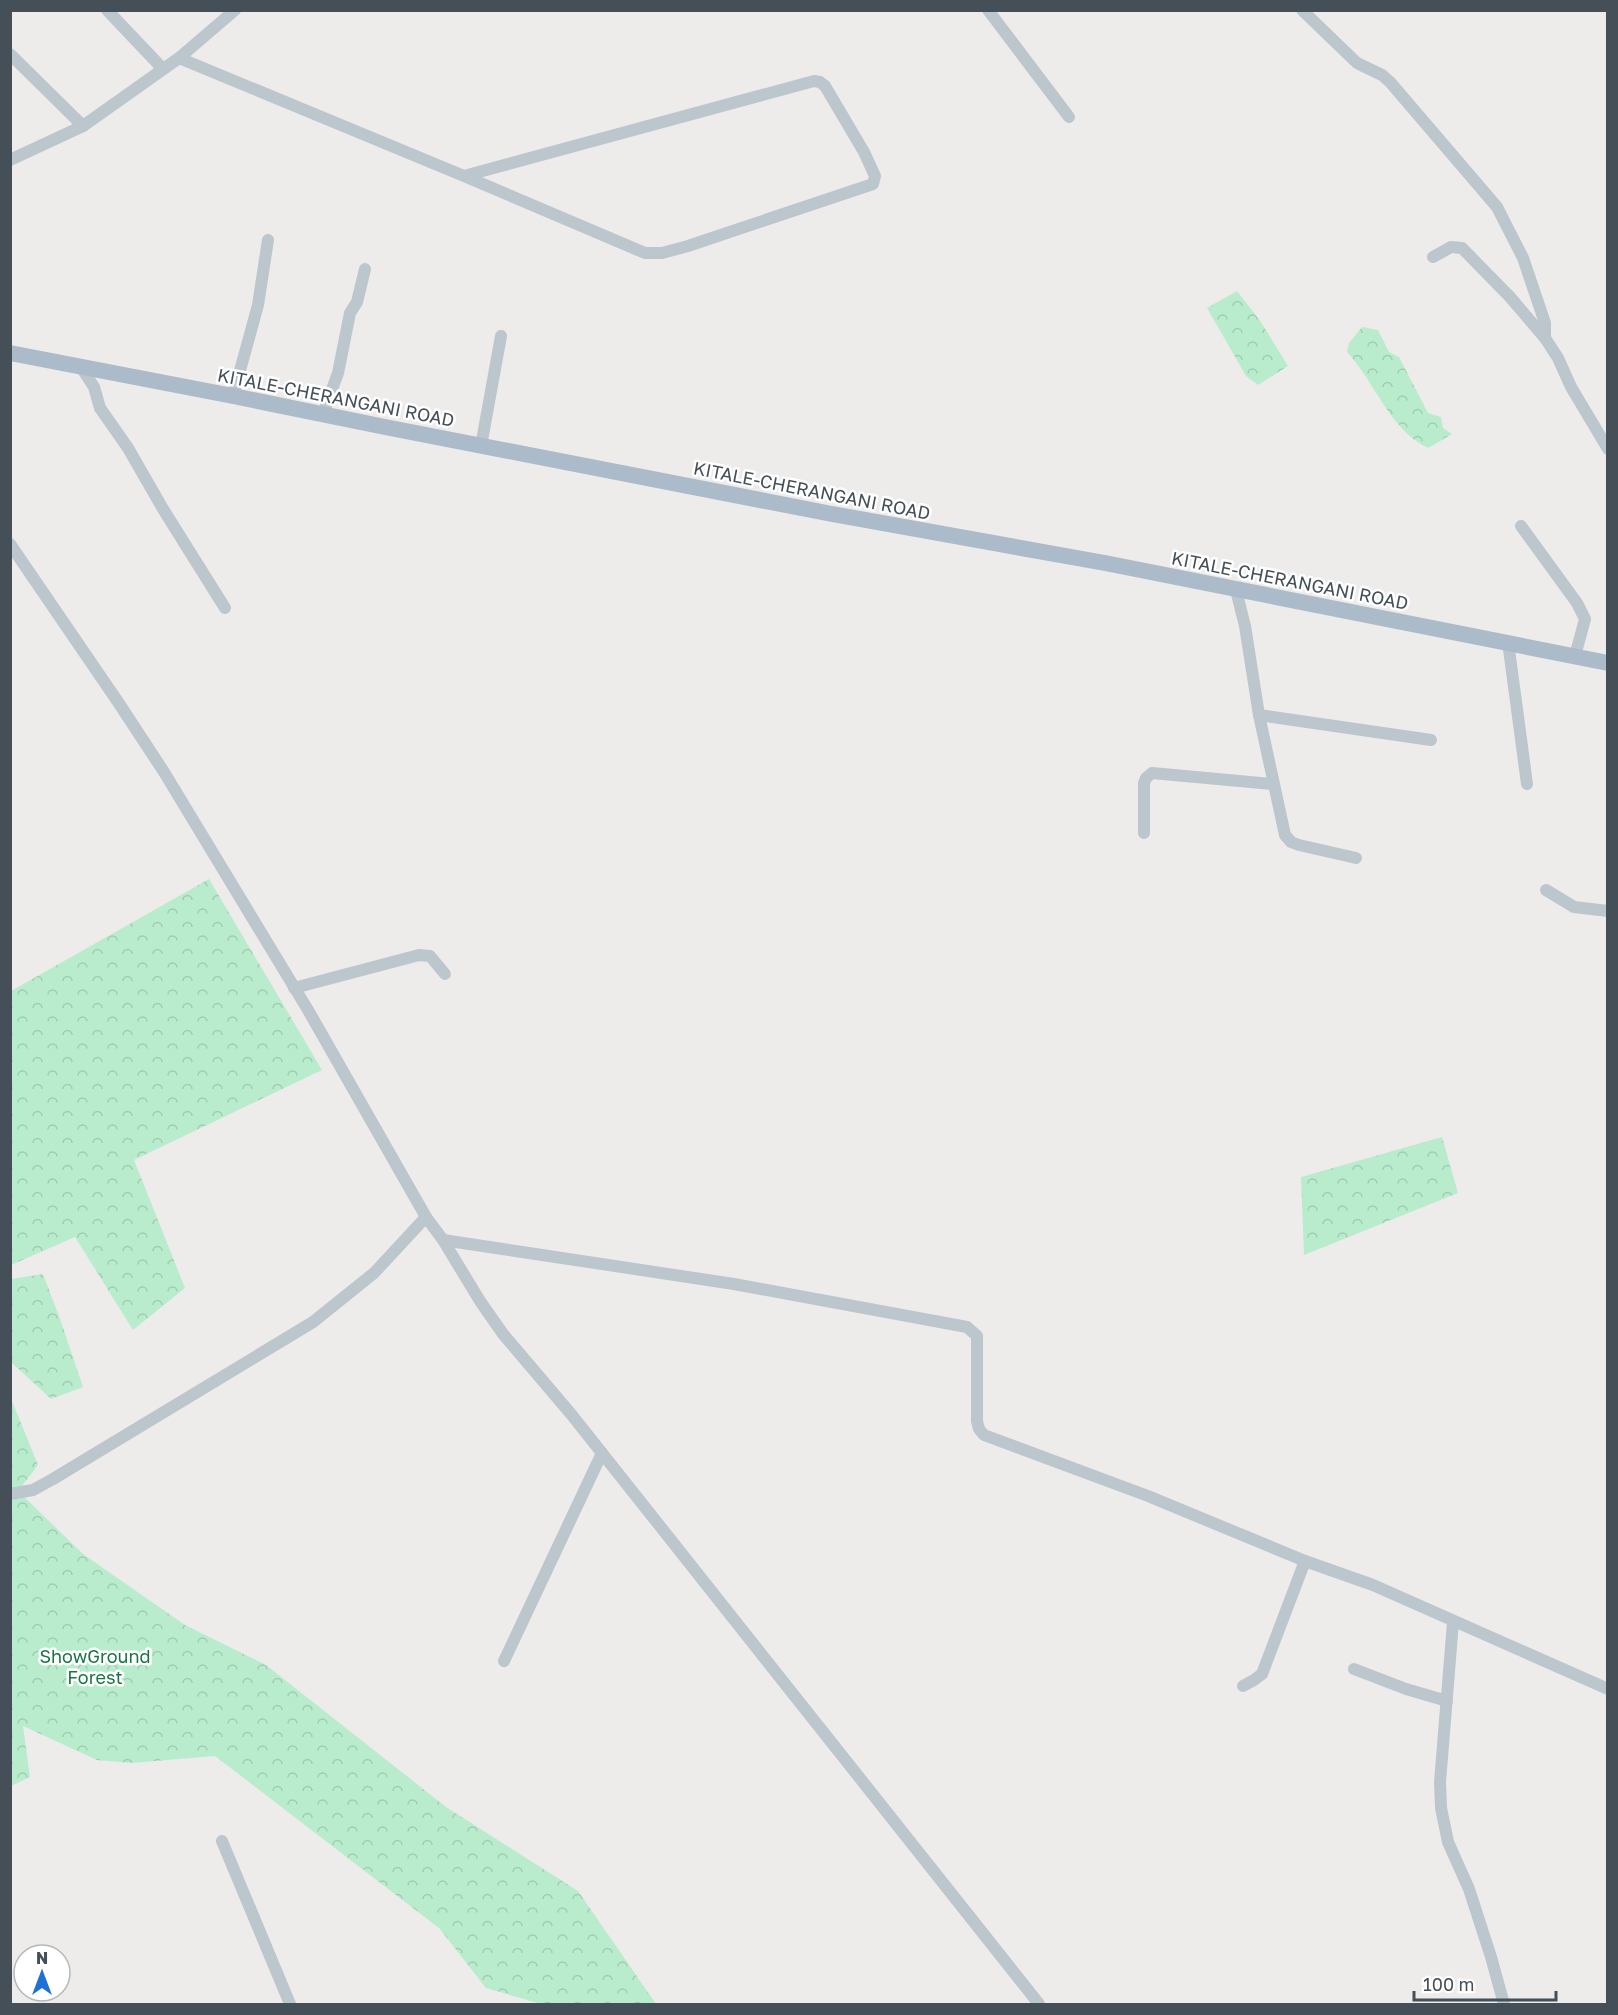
<svg xmlns="http://www.w3.org/2000/svg" width="1618" height="2015" font-family="'Golos Text',sans-serif">
  <style>
    .forest { fill: url(#forest-crowns) }
    .lines { fill: none; stroke-linecap: round; stroke-linejoin: round }
    .minor { stroke: #bcc6cd; stroke-width: 12 }
    .major { stroke: #abbbca; stroke-width: 16 }
    .labels { text-anchor: middle; dominant-baseline: central; stroke-width: 5; stroke-linejoin: round; paint-order: stroke }
    .street-label { font-size: 18px; fill: #444f58; stroke: #fff }
    .park-label { font-size: 18px; fill: #197546; stroke: #fff }
  </style>
  <defs>
    <pattern id="forest-crowns" width="20" height="18" patternUnits="userSpaceOnUse" patternTransform="scale(1.5)"><rect width="20" height="18" fill="#b9eccc"/><path d="M2 6a3 3 0 1 1 6 0M12 15a3 3 0 1 1 6 0" fill="none" stroke="#a0ccb1"/></pattern>
  </defs>
  <rect width="100%" height="100%" fill="#eeebeb"/>
  <g class="forest">
    <path d="M 1237,291 L 1261,322 L 1288,366 L 1258,385 L 1246,376 L 1207,308 Z"/>
    <path d="M 1362,327 L 1378,330 L 1389,352 L 1399,357 L 1428,413 L 1441,417 L 1443,428 L 1452,434 L 1428,448 C 1389,429 1375,382 1347,352 L 1349,343 Z"/>
    <path d="M 209,879 L 322,1070 L 134,1160 L 185,1288 L 133,1330 L 75,1237 L 11,1265 L 11,991 Z"/>
    <path d="M 1442,1137 L 1458,1193 L 1304,1255 L 1301,1177 Z"/>
    <path d="M 43,1274 L 60,1319 L 83,1387 L 51,1399 L 11,1362 L 11,1279 Z"/>
    <path d="M 10,1396 L 38,1465 L 18,1491 L 83,1554 L 185,1625 L 266,1665 L 446,1807 L 578,1891 L 656,2004 L 541,2004 L 486,1988 L 439,1928 L 215,1756 L 131,1763 L 97,1760 L 23,1726 L 30,1777 L 11,1786 Z"/>
  </g>
  <g class="lines">
    <g class="minor">
      <path d="M 107,10 L 163,69"/>
      <path d="M 988,10 L 1069,117"/>
      <path d="M 1302,10 L 1357,63 L 1382,75 L 1390,82 L 1497,207 L 1523,258 L 1545,323 L 1545,338"/>
      <path d="M 10,54 L 83,126"/>
      <path d="M 179,58 L 464,176 L 645,253 L 662,253 L 688,246 L 873,184 L 875,176 L 864,152 L 825,86 L 820,82 L 814,81 L 464,176"/>
      <path d="M 10,160 L 83,126 L 179,58 L 235,10"/>
      <path d="M 1433,257 L 1451,247 L 1462,248 L 1510,297 L 1545,338 L 1558,358 L 1571,387 L 1608,449"/>
      <path d="M 81,367 L 94,387 L 100,408 L 128,448 L 163,509 L 225,608"/>
      <path d="M 233,396 L 258,305 L 268,240"/>
      <path d="M 323,414 L 338,373 L 350,313 L 357,302 L 365,269"/>
      <path d="M 481,446 L 501,336"/>
      <path d="M 1521,526 L 1577,603 L 1585,619 L 1575,656"/>
      <path d="M 10,544 L 118,702 L 164,772 L 308,1010 L 426,1217 L 443,1240 L 480,1301 L 503,1334 L 571,1414 L 1039,2004"/>
      <path d="M 1236,590 L 1245,626 L 1259,715 L 1285,835 L 1291,842 L 1299,845 L 1356,858"/>
      <path d="M 1508,642 L 1527,784"/>
      <path d="M 1259,715 L 1431,740"/>
      <path d="M 1144,833 L 1144,783 L 1146,778 L 1152,773 L 1273,784"/>
      <path d="M 1546,890 L 1574,907 L 1608,911"/>
      <path d="M 294,988 L 419,955 L 430,956 L 445,974"/>
      <path d="M 443,1240 L 734,1284 L 967,1327 L 977,1336 L 977,1421 L 979,1429 L 984,1435 L 1148,1496 L 1305,1561 L 1373,1585 L 1608,1689"/>
      <path d="M 10,1494 L 33,1490 L 53,1479 L 313,1322 L 374,1273 L 426,1217"/>
      <path d="M 1453,1622 L 1440,1782 L 1441,1808 L 1448,1842 L 1469,1889 L 1491,1957 L 1504,2004"/>
      <path d="M 504,1661 L 602,1453"/>
      <path d="M 1354,1669 L 1406,1689 L 1447,1701"/>
      <path d="M 1243,1686 L 1254,1680 L 1262,1674 L 1305,1561"/>
      <path d="M 222,1841 L 290,2004"/>
    </g>
    <path class="major" d="M 10,353 L 233,396 L 385,427 L 832,514 L 1105,563 L 1608,663"/>
  </g>
  <g class="labels">
    <g class="street-label">
      <text transform="translate(336 397) rotate(11)">KITALE-CHERANGANI ROAD</text>
      <text transform="translate(812 490) rotate(11)">KITALE-CHERANGANI ROAD</text>
      <text transform="translate(1290 580) rotate(11)">KITALE-CHERANGANI ROAD</text>
    </g>
    <g class="park-label">
      <text x="95" y="1656">ShowGround<tspan x="95" dy="21">Forest</tspan></text>
    </g>
  </g>
  <rect width="1618" height="2015" fill="none" stroke="#444f58" stroke-width="24"/>
  <g transform="translate(42 1973)"><circle r="28" fill="#ffffff" stroke="#b4b9bc" stroke-width="1.5"/>
  <path d="M0-4.5L10 22L0 15L-10 22Z" fill="#1e70d5"/>
  <text y="-9" font-size="16" font-weight="bold" text-anchor="middle" fill="#444f58">N</text>
  </g>
  <path d="M1414 1991v9h142v-9" fill="none" stroke="#444f58" stroke-width="3"/>
  <text x="1423" y="1991" font-size="18" fill="#444f58" stroke="#ffffff" stroke-width="4.5" paint-order="stroke">100 m</text>
</svg>
